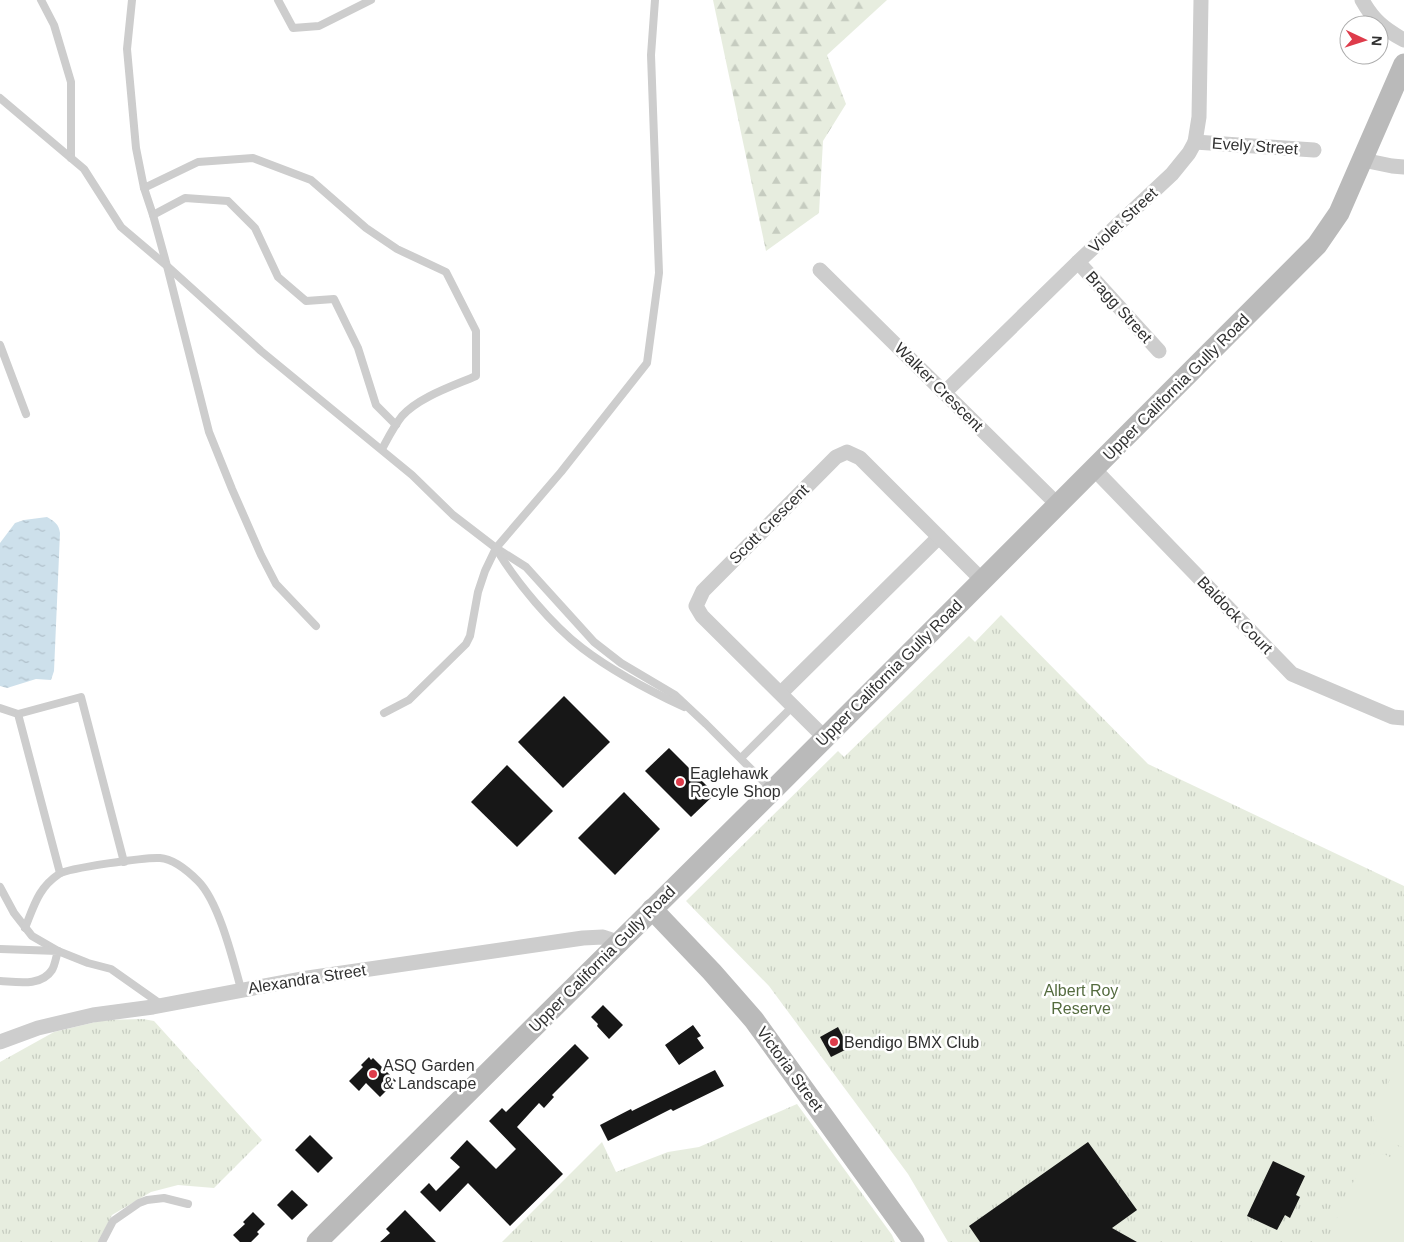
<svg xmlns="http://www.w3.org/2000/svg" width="1404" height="1242" font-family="Arial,sans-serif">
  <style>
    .grass { fill: url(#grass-tufts) }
    .forest { fill: url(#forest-firs) }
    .garden { fill: #e7eddf }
    .water { fill: url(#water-ripples) }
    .building { fill: #171717 }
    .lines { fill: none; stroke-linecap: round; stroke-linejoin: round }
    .lane { stroke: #cdcdcd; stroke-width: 8 }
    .street { stroke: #cdcdcd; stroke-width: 15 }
    .secondary { stroke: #bababa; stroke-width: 21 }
    .poi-dot { fill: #de3c4b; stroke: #fff; stroke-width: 2 }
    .labels { text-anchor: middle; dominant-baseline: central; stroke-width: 5; stroke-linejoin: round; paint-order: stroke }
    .street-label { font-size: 16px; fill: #303030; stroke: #fff }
    .poi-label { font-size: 16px; fill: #303030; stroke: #fff; text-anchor: start }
    .park-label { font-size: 16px; fill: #546b3f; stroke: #fff }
  </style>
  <defs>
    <pattern id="grass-tufts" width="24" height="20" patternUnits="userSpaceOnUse" patternTransform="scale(1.25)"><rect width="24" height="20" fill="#e7eddf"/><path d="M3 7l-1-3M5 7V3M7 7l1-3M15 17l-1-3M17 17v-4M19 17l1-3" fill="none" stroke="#c6ccc0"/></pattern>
    <pattern id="forest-firs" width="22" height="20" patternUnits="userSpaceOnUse" patternTransform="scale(1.25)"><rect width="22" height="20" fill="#e7eddf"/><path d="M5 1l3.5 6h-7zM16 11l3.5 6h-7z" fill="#c6ccc0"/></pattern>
    <pattern id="water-ripples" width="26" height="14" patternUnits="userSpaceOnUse" patternTransform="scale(1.25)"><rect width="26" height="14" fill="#cde0eb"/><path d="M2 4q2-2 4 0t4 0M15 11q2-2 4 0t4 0" fill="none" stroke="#b0c0ca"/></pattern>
  </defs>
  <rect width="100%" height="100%" fill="#fff"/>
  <g class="grass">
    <path d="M 1001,615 L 1148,764 L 1404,886 L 1404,1242 L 948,1242 L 908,1174 L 769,986 L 686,901 L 838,751 L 844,757 L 969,636 L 975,642 Z"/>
    <path d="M 143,1019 L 154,1021 L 262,1140 L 214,1188 L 178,1185 L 151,1192 L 112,1215 L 98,1242 L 0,1242 L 0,1062 L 54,1032 L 104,1020 Z"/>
    <path d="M 797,1104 L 892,1235 L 895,1242 L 502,1242 L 602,1142 L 616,1172 L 668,1152 L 699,1147 Z"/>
  </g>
  <path class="forest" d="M 713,0 L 887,0 L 827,55 L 846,104 L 823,141 L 819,213 L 766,251 Z"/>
  <g class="garden">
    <path d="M 1404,1047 L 1404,1148 L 1380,1137 L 1377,1132 L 1373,1118 Z"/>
    <path d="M 1376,1153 L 1386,1155 L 1404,1164 L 1404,1242 L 1326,1242 L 1361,1165 L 1370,1155 Z"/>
  </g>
  <path class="water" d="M 47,517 C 54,521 59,524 60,533 L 54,671 L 51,680 L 36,679 L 7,688 L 0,686 L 0,543 L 15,523 L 24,520 Z"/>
  <g class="building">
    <path d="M 564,696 L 610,742 L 563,788 L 518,742 Z"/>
    <path d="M 669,748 L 715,794 L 691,817 L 645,771 Z"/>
    <path d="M 507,765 L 553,811 L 517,847 L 471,802 Z"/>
    <path d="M 624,792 L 660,829 L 615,875 L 578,838 Z"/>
    <path d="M 603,1005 L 623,1025 L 609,1039 L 597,1026 L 598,1024 L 591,1017 Z"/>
    <path d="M 693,1025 L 701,1036 L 697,1038 L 704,1048 L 679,1065 L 665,1045 Z"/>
    <path d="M 838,1027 L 849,1048 L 831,1057 L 820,1037 Z"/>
    <path d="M 575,1044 L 589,1058 L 552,1095 L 554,1097 L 544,1108 L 539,1103 L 517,1127 L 563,1174 L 510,1226 L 468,1183 L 440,1212 L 420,1192 L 429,1183 L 436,1191 L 460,1167 L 450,1158 L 467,1140 L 496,1169 L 516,1149 L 489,1121 L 502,1108 L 506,1112 Z"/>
    <path d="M 369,1057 L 371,1060 L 373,1058 L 396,1081 L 380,1097 L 366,1083 L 359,1091 L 349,1081 L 363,1067 L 361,1065 Z"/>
    <path d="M 715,1070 L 724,1086 L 673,1111 L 671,1109 L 608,1141 L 600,1125 L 631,1109 L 632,1111 Z"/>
    <path d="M 310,1135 L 333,1158 L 318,1173 L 295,1150 Z"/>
    <path d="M 1088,1142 L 1137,1210 L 1112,1228 L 1137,1242 L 980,1242 L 969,1226 Z"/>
    <path d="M 1273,1161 L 1305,1176 L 1296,1195 L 1300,1197 L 1290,1218 L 1285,1215 L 1277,1230 L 1247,1216 Z"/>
    <path d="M 292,1190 L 308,1205 L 292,1220 L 277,1205 Z"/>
    <path d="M 405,1210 L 436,1242 L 380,1242 L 390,1233 L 386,1229 Z"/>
    <path d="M 253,1212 L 265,1224 L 257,1232 L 259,1234 L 251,1242 L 240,1242 L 233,1235 L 245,1224 L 243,1222 Z"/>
  </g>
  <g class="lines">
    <g class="lane">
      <path d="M 41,0 L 54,25 L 71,82 L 71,158"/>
      <path d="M 132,0 L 127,49 L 136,148 L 144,188 L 153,215 L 167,266 L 261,351 L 412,475 L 453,515 L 496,548 L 526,567 L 594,642 L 621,663 L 675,695 L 706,724 L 771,789"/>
      <path d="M 278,0 L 293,28 L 319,26 L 371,0"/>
      <path d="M 0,98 L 84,169 L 121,227 L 167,266 L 209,432 L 232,489 L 261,555 L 276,584 L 316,626"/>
      <path d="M 144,188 L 198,162 L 253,158 L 311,180 L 366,228 L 397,249 L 446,272 L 476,331 L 476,376 C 453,386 419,397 402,416 C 394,426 388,438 382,449"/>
      <path d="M 153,215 L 185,198 L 228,201 L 255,228 L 278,277 L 306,301 L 334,299 L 358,348 L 376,405 L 396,425"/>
      <path d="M 0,345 L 26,414"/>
      <path d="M 497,550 C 516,582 552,625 582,648 C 612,671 650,691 684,707"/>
      <path d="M 0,708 L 18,714 L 60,873"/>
      <path d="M 384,713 L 409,700 L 466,644 L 470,636 L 478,592 L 485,571 L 496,548 L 561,472 L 647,363 L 659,273 L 651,55 L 655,0"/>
      <path d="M 18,714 L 81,697 L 124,862"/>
      <path d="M 741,758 L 793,706"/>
      <path d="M 0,887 L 14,913 L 32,936 L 58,951 L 88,963 L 111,969 L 162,1005"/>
      <path d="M 25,928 C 34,906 38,888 59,874 C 68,868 147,857 160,858 C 174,859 188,871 198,881 C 219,902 233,960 241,989"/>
      <path d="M 0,949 L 58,951 C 56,957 55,965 52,970 C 41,987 17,982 0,981"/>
      <path d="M 102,1242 L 113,1221 L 139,1203 L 147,1200 L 164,1198 L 188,1204"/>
    </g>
    <g class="street">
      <path d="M 1362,0 C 1373,20 1384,29 1404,40"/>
      <path d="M 1195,142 L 1314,150"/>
      <path d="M 1363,160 L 1392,166 L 1404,167"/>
      <path d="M 1078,262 L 1159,351"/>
      <path d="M 820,270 L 1058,505"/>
      <path d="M 944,393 L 1078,262 L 1172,174 L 1189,153 L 1195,142 L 1199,117 L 1201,0"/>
      <path d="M 1094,469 L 1292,674 L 1393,717 L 1404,718"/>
      <path d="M 781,693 L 939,537"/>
      <path d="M 825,738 L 702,616 L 696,606 L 703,591 L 836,457 L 847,452 L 860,458 L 982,580"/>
      <path d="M 0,1042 L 38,1028 L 93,1015 L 153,1007 L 301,979 L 583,938 L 603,937 L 618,942"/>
    </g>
    <g class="secondary">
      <path d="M 652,909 L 712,972 L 754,1020 L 914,1242"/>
      <path d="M 317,1242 L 773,790 L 1317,245 L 1339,213 L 1404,64"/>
    </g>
  </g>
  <g class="poi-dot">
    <circle cx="680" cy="782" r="5"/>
    <circle cx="834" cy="1042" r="5"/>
    <circle cx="373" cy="1074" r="5"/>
  </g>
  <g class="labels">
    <g class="street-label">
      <text transform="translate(1255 146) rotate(4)">Evely Street</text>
      <text transform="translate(1123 220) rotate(-43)">Violet Street</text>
      <text transform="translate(1119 307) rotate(48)">Bragg Street</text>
      <text transform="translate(939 387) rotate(45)">Walker Crescent</text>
      <text transform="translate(1176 387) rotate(-45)">Upper California Gully Road</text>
      <text transform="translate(769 524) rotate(-45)">Scott Crescent</text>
      <text transform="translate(1235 615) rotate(46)">Baldock Court</text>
      <text transform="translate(889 673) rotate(-45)">Upper California Gully Road</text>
      <text transform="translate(602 959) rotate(-45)">Upper California Gully Road</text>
      <text transform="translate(307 979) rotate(-9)">Alexandra Street</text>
      <text transform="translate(790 1069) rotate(54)">Victoria Street</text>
    </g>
    <g class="poi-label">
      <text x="690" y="773">Eaglehawk<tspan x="690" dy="18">Recyle Shop</tspan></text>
      <text x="844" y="1042">Bendigo BMX Club</text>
      <text x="383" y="1065">ASQ Garden<tspan x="383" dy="18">&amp; Landscape</tspan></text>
    </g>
    <g class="park-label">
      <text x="1081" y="990">Albert Roy<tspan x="1081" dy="18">Reserve</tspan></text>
    </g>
  </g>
  <g transform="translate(1364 40) rotate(94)"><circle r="24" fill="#ffffff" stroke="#acacac"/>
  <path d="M0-4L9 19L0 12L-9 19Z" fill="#de3c4b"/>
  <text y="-8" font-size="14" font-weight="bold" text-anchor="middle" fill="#303030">N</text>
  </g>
</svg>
